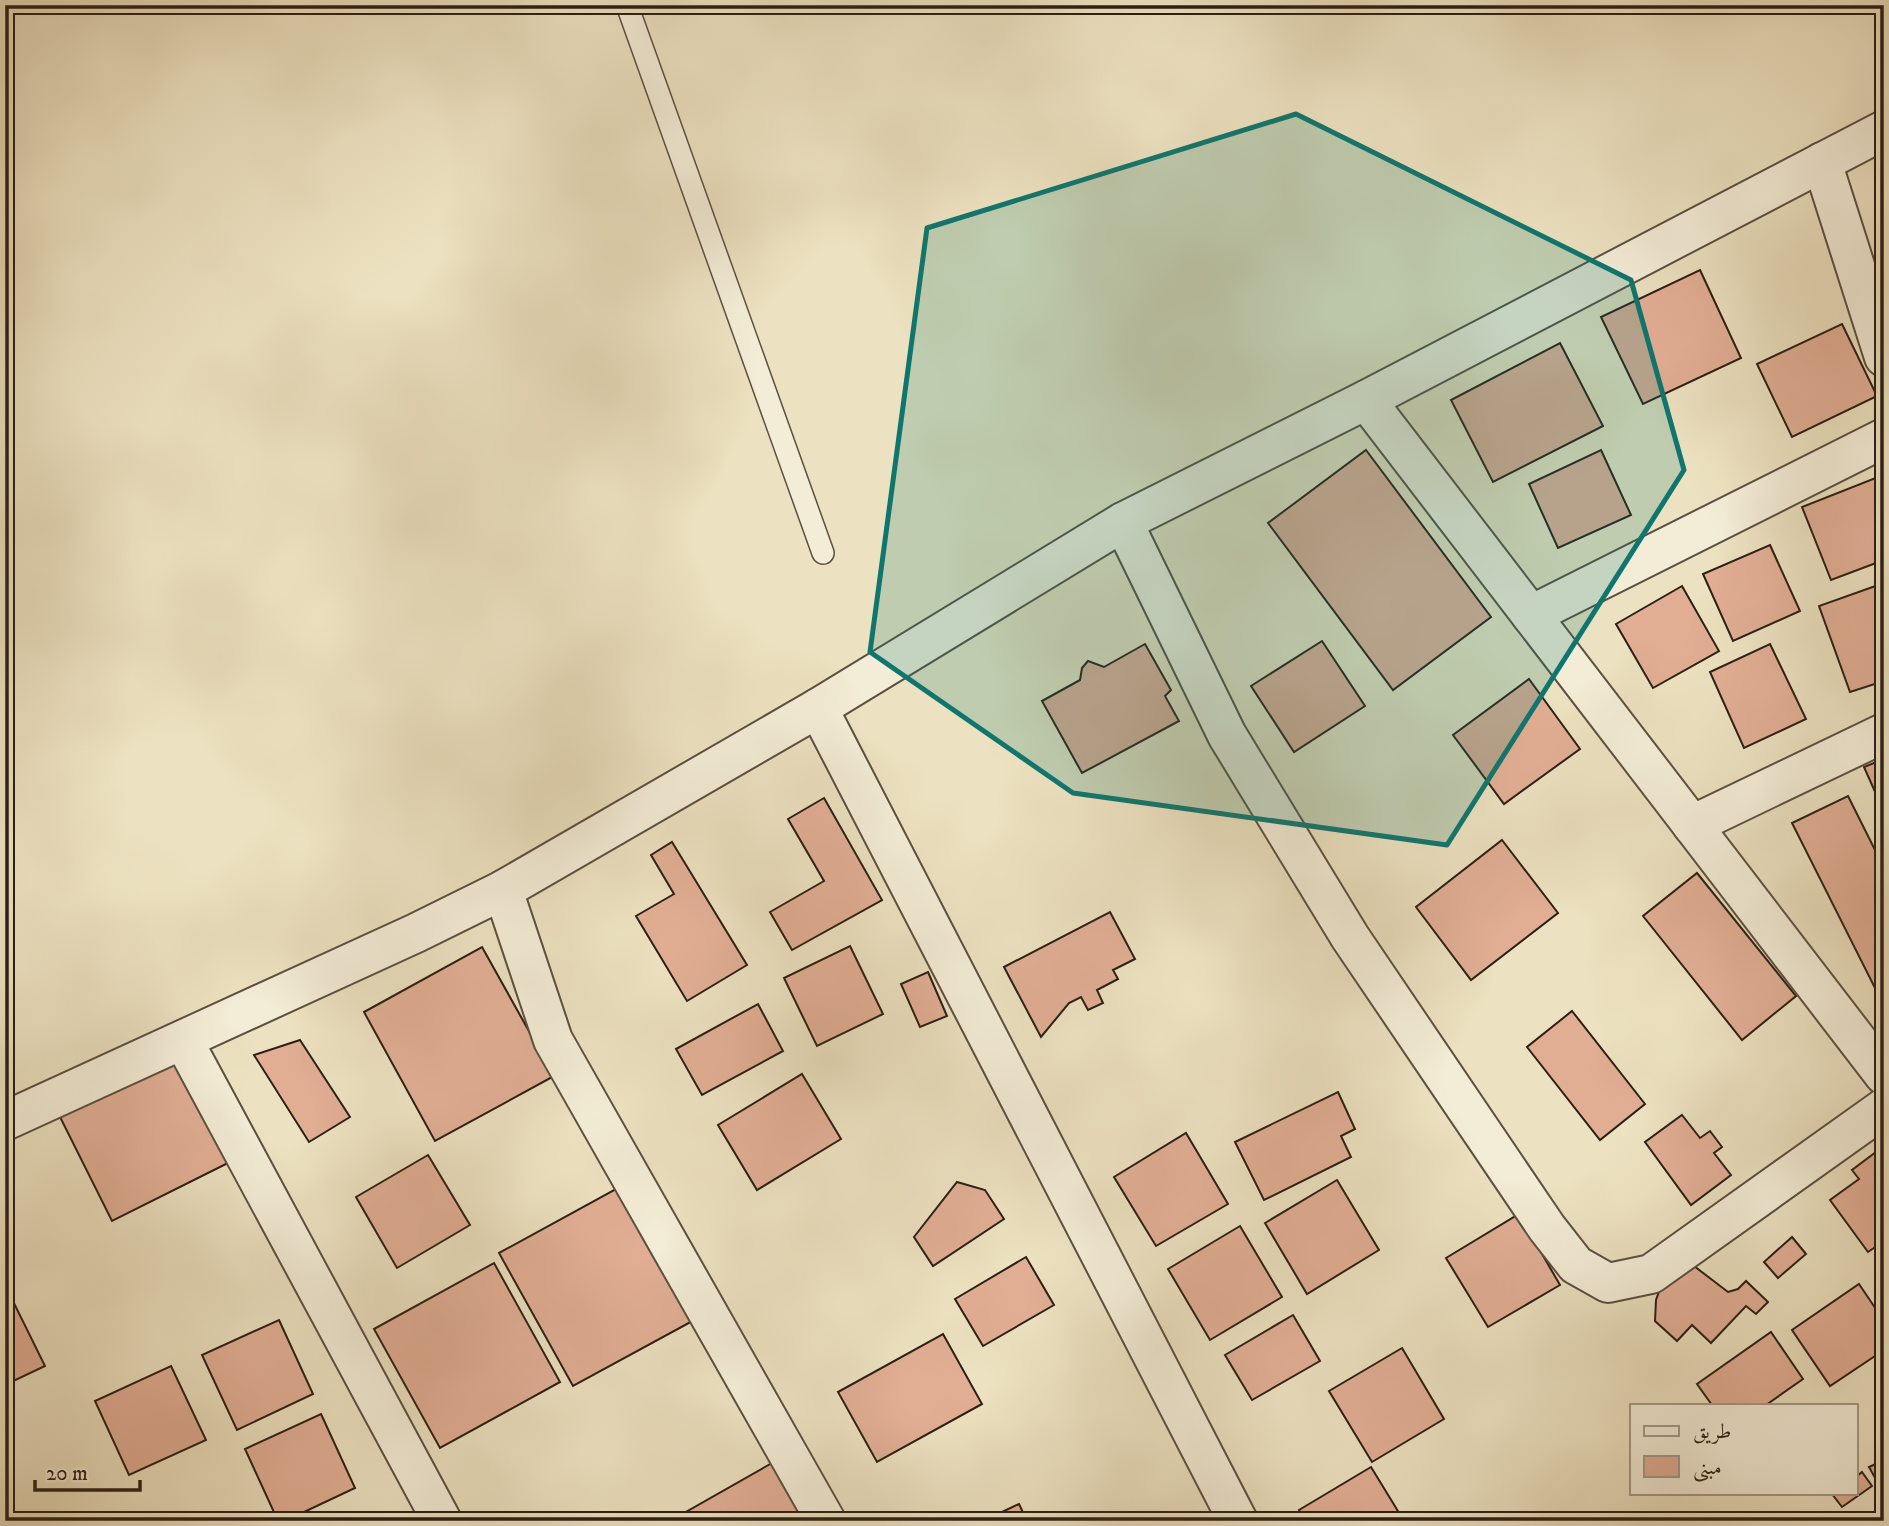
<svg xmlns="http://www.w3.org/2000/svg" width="1889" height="1526" font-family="'IM FELL DW Pica',Amiri,serif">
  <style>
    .building { fill: #e1ae94; stroke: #2b1f15; stroke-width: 2 }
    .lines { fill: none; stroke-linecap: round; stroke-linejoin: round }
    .service-casing { stroke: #5b5040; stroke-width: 24 }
    .minor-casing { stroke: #5b5040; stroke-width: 42 }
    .service { stroke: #f3ecd6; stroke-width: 21 }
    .minor { stroke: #f3ecd6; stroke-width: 38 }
    .marked { fill: #0f766e; fill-opacity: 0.2; stroke: #0f766e; stroke-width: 5; stroke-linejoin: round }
  </style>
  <rect width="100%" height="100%" fill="#ece1c0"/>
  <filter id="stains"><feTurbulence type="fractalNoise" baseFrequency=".00286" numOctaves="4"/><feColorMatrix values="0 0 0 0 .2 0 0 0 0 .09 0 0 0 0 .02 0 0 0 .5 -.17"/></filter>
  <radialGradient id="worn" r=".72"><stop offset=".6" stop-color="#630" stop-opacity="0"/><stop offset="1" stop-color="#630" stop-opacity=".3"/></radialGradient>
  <g class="building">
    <path d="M 1700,270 L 1741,358 L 1643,404 L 1601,317 Z"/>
    <path d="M 1842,324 L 1877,396 L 1792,437 L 1757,364 Z"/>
    <path d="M 1560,343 L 1603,426 L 1493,482 L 1451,400 Z"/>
    <path d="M 1366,450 L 1491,617 L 1393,690 L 1268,523 Z"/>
    <path d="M 1601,450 L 1631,515 L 1558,548 L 1529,484 Z"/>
    <path d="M 1878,477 L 1884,492 L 1884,560 L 1831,580 L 1802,507 Z"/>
    <path d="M 1770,545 L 1800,611 L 1733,641 L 1703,574 Z"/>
    <path d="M 1884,583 L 1884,681 L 1850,692 L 1819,606 Z"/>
    <path d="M 1682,586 L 1719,651 L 1653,688 L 1616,624 Z"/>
    <path d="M 1322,641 L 1365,706 L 1294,752 L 1251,686 Z"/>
    <path d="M 1145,644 L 1171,690 L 1165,696 L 1179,721 L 1082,773 L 1042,701 L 1080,680 L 1082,668 L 1088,661 L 1104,667 Z"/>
    <path d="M 1770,644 L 1806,719 L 1744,748 L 1710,672 Z"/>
    <path d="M 1529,679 L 1580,749 L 1504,804 L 1453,735 Z"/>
    <path d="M 1884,759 L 1884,812 L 1864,767 Z"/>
    <path d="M 1848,796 L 1884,868 L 1884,994 L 1879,996 L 1792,823 Z"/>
    <path d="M 824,798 L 882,900 L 792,950 L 770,912 L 824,881 L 788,819 Z"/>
    <path d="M 1502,840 L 1558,913 L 1471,980 L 1416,907 Z"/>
    <path d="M 672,842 L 747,965 L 687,1001 L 636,916 L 674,894 L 651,855 Z"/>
    <path d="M 1697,873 L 1796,996 L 1742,1040 L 1643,916 Z"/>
    <path d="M 1110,912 L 1135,959 L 1113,970 L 1118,979 L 1097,990 L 1103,1003 L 1088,1010 L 1081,997 L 1069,1003 L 1041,1037 L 1004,967 Z"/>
    <path d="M 850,946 L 883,1014 L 817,1046 L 784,978 Z"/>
    <path d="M 482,947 L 554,1076 L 435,1141 L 364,1012 Z"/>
    <path d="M 928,972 L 947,1016 L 920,1027 L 901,984 Z"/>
    <path d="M 758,1004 L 783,1051 L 702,1095 L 676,1049 Z"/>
    <path d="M 1572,1011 L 1645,1104 L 1600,1140 L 1527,1047 Z"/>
    <path d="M 300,1040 L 350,1117 L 309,1142 L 254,1055 Z"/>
    <path d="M 178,1050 L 234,1160 L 112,1221 L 57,1111 Z"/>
    <path d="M 802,1074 L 841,1139 L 757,1190 L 718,1125 Z"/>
    <path d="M 1338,1092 L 1355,1129 L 1341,1136 L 1351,1157 L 1264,1200 L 1235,1142 Z"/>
    <path d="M 1682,1115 L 1700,1138 L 1710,1131 L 1722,1147 L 1714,1153 L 1731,1175 L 1691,1205 L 1645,1142 Z"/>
    <path d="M 1186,1133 L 1228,1204 L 1156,1246 L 1114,1177 Z"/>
    <path d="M 1884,1146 L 1884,1241 L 1868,1252 L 1830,1200 L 1859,1179 L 1852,1170 Z"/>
    <path d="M 428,1155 L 470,1225 L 397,1268 L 356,1197 Z"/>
    <path d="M 1337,1180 L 1379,1250 L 1307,1294 L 1265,1223 Z"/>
    <path d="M 957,1182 L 985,1190 L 1004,1219 L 933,1266 L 914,1237 Z"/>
    <path d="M 625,1184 L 698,1318 L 573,1386 L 499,1253 Z"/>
    <path d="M 1519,1214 L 1560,1285 L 1488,1327 L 1446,1258 Z"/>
    <path d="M 1240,1226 L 1282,1297 L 1210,1340 L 1168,1269 Z"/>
    <path d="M 1792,1237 L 1806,1254 L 1778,1278 L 1764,1262 Z"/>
    <path d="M 1026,1257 L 1054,1305 L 983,1346 L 955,1299 Z"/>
    <path d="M 494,1263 L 560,1382 L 440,1448 L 374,1329 Z"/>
    <path d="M 1694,1266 L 1728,1292 L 1738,1289 L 1746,1281 L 1768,1302 L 1756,1314 L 1746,1306 L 1711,1343 L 1692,1325 L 1677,1341 L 1655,1321 L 1656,1300 L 1667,1269 Z"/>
    <path d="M 5,1268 L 6,1287 L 45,1366 L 5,1385 Z"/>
    <path d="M 1859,1284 L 1884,1321 L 1884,1350 L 1830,1386 L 1792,1330 Z"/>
    <path d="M 1293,1315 L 1320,1361 L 1252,1400 L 1225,1355 Z"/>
    <path d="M 279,1320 L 313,1394 L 237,1430 L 202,1355 Z"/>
    <path d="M 1771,1332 L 1803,1379 L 1766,1405 L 1712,1405 L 1697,1384 Z"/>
    <path d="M 943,1334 L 982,1404 L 877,1462 L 838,1392 Z"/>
    <path d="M 1402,1348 L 1444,1419 L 1372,1462 L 1329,1391 Z"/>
    <path d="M 171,1366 L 206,1440 L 129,1475 L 95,1401 Z"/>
    <path d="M 321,1414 L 355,1488 L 285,1521 L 278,1521 L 245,1449 Z"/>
    <path d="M 1884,1460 L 1884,1494 L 1869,1467 Z"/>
    <path d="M 772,1463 L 805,1521 L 670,1521 Z"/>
    <path d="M 1371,1467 L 1404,1521 L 1306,1521 L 1299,1510 Z"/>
    <path d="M 1862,1472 L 1872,1486 L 1842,1507 L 1832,1494 L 1856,1493 L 1856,1477 Z"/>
    <path d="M 1019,1504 L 1027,1521 L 983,1521 Z"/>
  </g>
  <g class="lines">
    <defs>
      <path id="service" d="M 627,5 L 823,553"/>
      <g id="minor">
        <path d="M 1822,162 L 1884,357"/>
        <path d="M 1366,400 L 1884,1075"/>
        <path d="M 1123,522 L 1227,735 L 1350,937 L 1547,1228 L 1576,1265 L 1608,1283 L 1651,1274 L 1884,1108"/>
        <path d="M 1531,615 L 1884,438"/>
        <path d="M 818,708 L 1238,1521"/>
        <path d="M 1692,825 L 1884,733"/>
        <path d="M 503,890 L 553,1040 L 826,1521"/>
        <path d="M 183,1040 L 442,1521"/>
        <path d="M 5,1121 L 416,933 L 503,890 L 818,708 L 1123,522 L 1366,400 L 1884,130"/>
      </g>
    </defs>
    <use href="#service" class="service-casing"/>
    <use href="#minor" class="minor-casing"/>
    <use href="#service" class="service"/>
    <use href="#minor" class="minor"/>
  </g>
  <path class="marked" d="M 1296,114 L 1631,280 L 1684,470 L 1447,845 L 1073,793 L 870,652 L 927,228 Z"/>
  <rect width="1889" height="1526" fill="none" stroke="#ece1c0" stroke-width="28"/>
  <rect x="7" y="7" width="1875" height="1512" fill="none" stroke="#2b1f15" stroke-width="3.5"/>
  <rect x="14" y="14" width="1861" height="1498" fill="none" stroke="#2b1f15" stroke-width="2"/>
  <rect x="1630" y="1404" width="228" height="91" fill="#f3ecd6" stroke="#a39a89" stroke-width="2"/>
  <rect x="1644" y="1426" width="35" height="10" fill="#f3ecd6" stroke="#a39a89" stroke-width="2"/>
  <text x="1693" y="1438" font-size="21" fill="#2b1f15">طريق</text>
  <rect x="1644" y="1456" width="35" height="21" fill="#e1ae94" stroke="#a39a89" stroke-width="2"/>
  <text x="1693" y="1474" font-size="21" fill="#2b1f15">مبنى</text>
  <path d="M35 1480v10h105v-10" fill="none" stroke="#2b1f15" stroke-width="3.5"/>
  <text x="46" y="1480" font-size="21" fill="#2b1f15" stroke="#f3ecd6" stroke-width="5" paint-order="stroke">20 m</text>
  <rect width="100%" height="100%" filter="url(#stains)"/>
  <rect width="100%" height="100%" fill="url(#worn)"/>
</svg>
